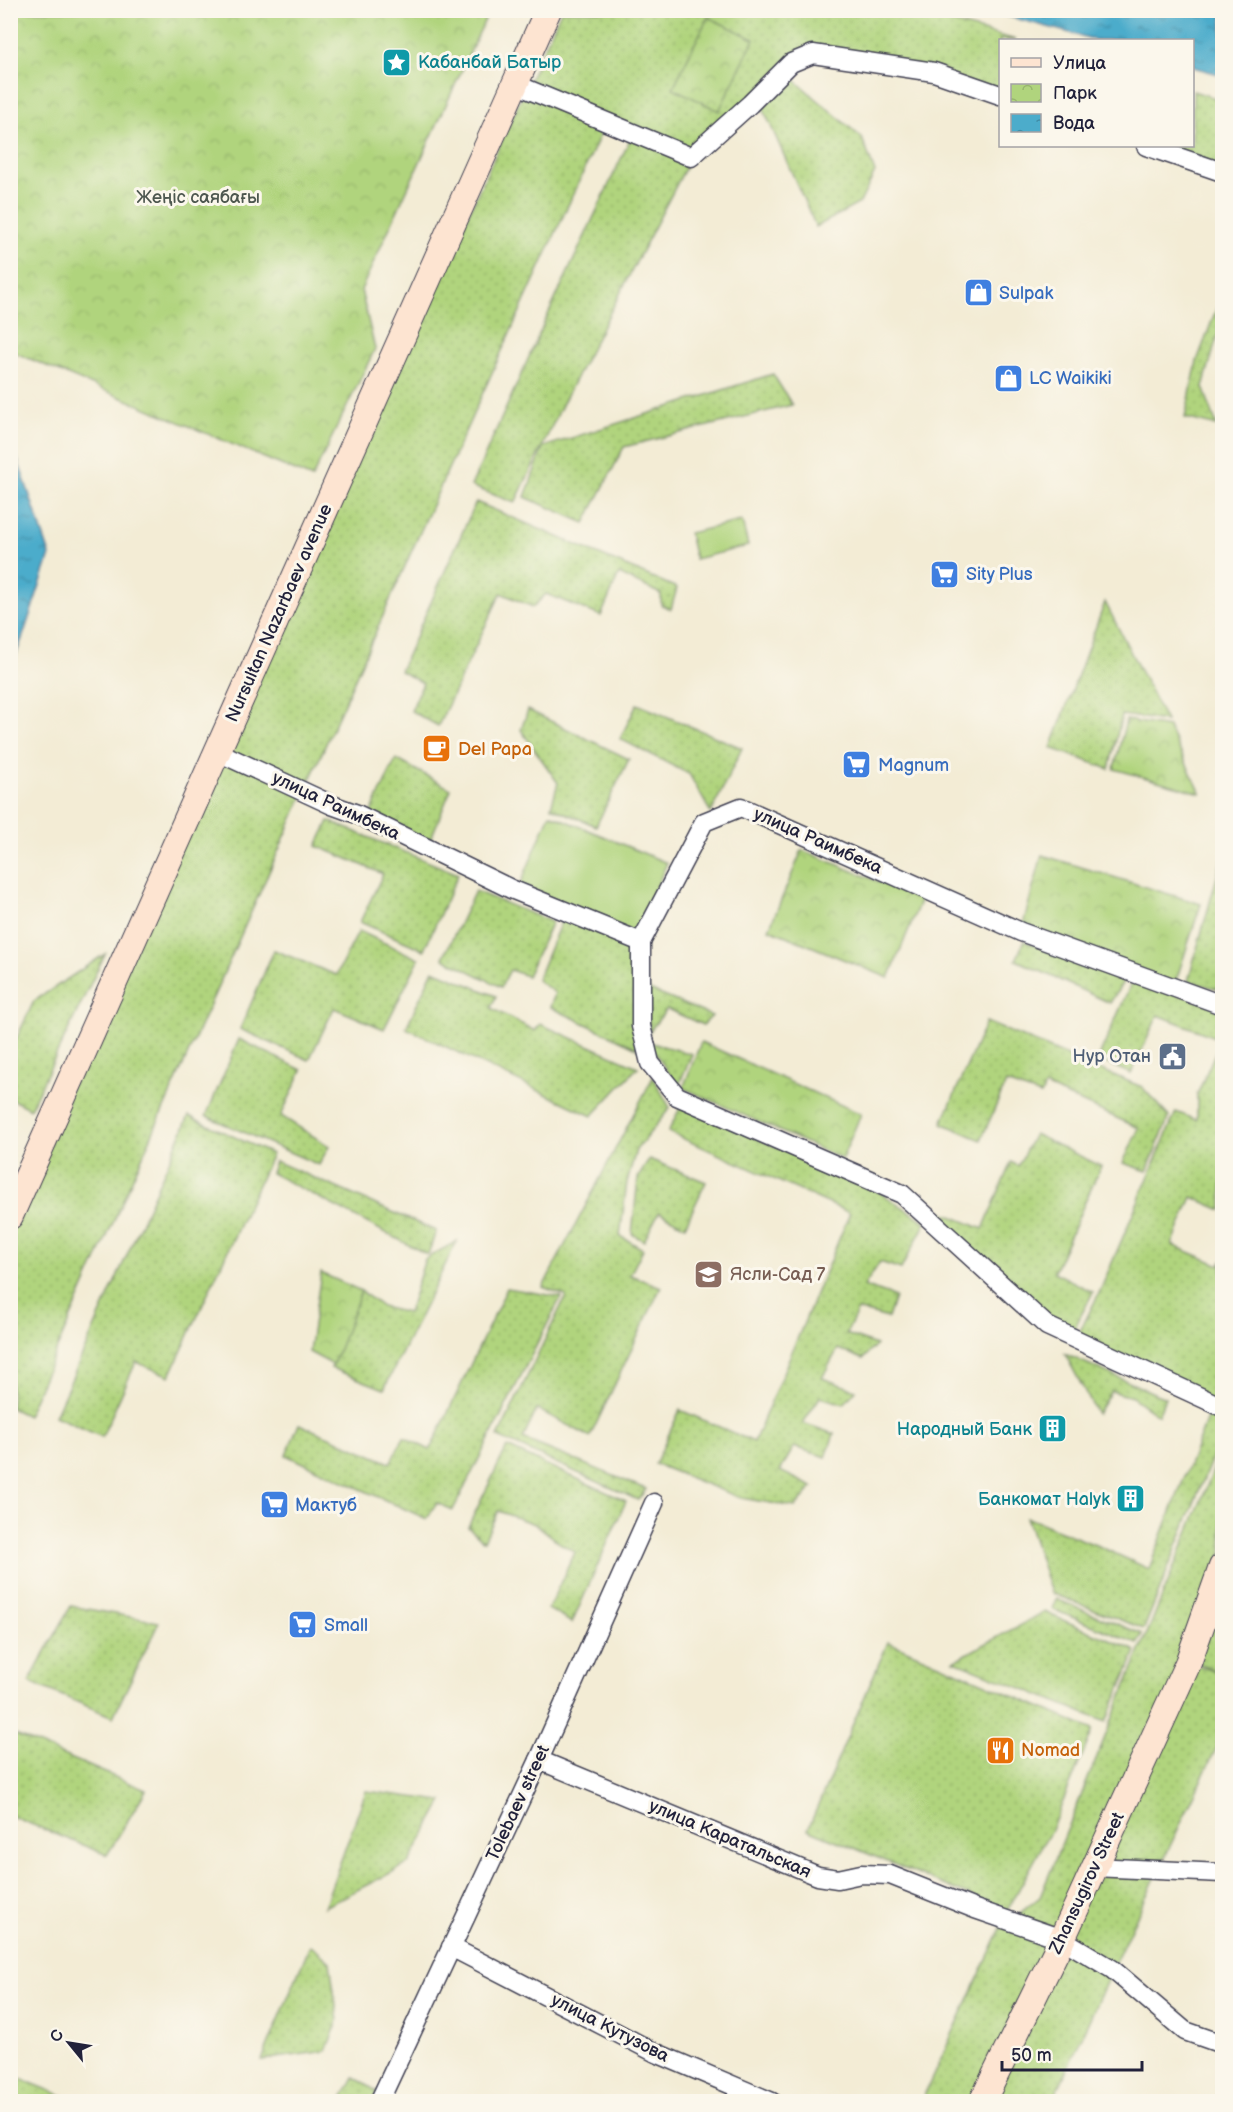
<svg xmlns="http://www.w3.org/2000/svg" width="1233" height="2112" font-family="'Balsamiq Sans',sans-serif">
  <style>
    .grass { fill: url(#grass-dots); stroke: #697b5c; stroke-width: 1.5 }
    .park { fill: url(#park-crowns); stroke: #697b5c; stroke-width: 1.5 }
    .pitch { fill: #b0d47d; stroke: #697b5c; stroke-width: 1.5 }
    .water { fill: url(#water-ripples); stroke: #376783; stroke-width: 1.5 }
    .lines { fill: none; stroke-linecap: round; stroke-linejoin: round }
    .street-casing { stroke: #414052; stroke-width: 21 }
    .secondary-casing { stroke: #414052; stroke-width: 28 }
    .street { stroke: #fff; stroke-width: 18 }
    .secondary { stroke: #fde4d1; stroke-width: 26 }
    .labels { text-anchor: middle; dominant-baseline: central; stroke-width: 6; stroke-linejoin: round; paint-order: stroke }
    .culture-label { font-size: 18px; fill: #0d838f; stroke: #fbf7ec; text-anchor: end }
    .park-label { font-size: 18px; fill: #4d574f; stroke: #fbf7ec }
    .shop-label { font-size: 18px; fill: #366cbe; stroke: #fbf7ec; text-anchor: start }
    .street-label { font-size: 18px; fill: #22223b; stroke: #fbf7ec }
    .food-label { font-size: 18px; fill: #c56008; stroke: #fbf7ec; text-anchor: start }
    .service-label { font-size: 18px; fill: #4e5e75; stroke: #fbf7ec; text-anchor: end }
    .education-label { font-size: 18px; fill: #785e54; stroke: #fbf7ec; text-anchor: start }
  </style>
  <defs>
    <pattern id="grass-dots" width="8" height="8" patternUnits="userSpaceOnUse" patternTransform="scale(1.5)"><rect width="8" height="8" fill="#b0d47d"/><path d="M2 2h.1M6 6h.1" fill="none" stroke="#97b66d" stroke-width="1.8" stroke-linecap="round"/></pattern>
    <pattern id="park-crowns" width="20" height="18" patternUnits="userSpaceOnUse" patternTransform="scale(1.5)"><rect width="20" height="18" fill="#b0d47d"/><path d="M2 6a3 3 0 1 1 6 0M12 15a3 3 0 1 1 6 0" fill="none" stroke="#97b66d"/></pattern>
    <pattern id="water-ripples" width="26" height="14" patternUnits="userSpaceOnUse" patternTransform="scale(1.5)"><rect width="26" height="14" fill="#4caccb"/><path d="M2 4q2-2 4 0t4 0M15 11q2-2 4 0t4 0" fill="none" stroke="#3f8ca6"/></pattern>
  </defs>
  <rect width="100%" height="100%" fill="#fbf7ec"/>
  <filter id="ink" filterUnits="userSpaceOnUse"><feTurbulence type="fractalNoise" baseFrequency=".0167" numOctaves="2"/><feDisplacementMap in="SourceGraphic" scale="12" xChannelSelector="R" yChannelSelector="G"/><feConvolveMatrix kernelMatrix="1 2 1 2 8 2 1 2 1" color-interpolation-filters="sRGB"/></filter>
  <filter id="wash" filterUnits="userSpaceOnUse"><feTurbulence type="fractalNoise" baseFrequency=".008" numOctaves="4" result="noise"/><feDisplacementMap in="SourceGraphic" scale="24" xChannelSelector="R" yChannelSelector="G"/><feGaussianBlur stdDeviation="1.35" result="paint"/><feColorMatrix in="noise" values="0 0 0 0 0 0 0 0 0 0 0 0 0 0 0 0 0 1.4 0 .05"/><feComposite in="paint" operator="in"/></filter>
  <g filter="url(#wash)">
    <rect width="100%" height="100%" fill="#f3ecd5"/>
    <g class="grass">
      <path d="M 561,11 L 909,11 L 1016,40 L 1000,40 L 1000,95 L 919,70 L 802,59 L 691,157 L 565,399 L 515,503 L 471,486 L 546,319 L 633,133 L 606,122 L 446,474 L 27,1416 L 11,1408 L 11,1216 Z"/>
      <path d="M 791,77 L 862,138 L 875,172 L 860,203 L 816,227 L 762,106 Z"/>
      <path d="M 1193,91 L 1222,100 L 1222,172 L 1146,146 L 1192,146 Z"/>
      <path d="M 1222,294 L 1222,320 L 1203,387 L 1217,426 L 1185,418 L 1197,361 Z"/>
      <path d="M 773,374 L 792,405 L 624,447 L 585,523 L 525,497 L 543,447 Z"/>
      <path d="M 476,502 L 677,588 L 671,609 L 661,605 L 661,594 L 619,574 L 601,616 L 546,594 L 533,607 L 501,593 L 438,726 L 411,711 L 423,683 L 400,671 Z"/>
      <path d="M 1105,602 L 1166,721 L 1122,715 L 1109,769 L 1051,748 Z"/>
      <path d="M 637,704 L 742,748 L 711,813 L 689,774 L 620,739 Z"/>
      <path d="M 528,710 L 629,759 L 596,826 L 551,807 L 558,783 L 521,730 Z"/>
      <path d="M 396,759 L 451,789 L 427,848 L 366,823 Z"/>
      <path d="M 329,821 L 458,874 L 424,950 L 360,922 L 383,874 L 317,846 Z"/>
      <path d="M 1222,859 L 1222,967 L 1218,989 L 1188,981 Z"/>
      <path d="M 475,891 L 552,922 L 527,976 L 510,970 L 501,987 L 443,958 Z"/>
      <path d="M 563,917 L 633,946 L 637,1048 L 550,1007 L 555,993 L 537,980 Z"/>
      <path d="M 359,931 L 419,959 L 384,1029 L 334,1008 L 309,1060 L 240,1029 L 274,950 L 336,975 Z"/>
      <path d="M 1024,941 L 1125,979 L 1110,1003 L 1016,960 Z"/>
      <path d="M 105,954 L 30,1109 L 11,1099 L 11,1050 L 34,1001 Z"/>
      <path d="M 433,970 L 496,996 L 491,1008 L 535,1031 L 540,1024 L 638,1067 L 592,1116 L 406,1028 Z"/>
      <path d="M 1133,979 L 1222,1009 L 1222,1025 L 1217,1038 L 1158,1015 L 1131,1074 L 1098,1059 Z"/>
      <path d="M 647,989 L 712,1016 L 703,1025 L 667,1009 L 649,1032 Z"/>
      <path d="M 986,1022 L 1142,1087 L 1169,1117 L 1147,1171 L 1123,1163 L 1139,1128 L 1045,1086 L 1041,1095 L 1006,1083 L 981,1140 L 942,1123 Z"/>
      <path d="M 1222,1037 L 1222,1210 L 1192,1197 L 1172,1245 L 1220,1265 L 1222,1260 L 1222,1395 L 1218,1406 L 1222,1433 L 1144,1629 L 1051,1593 L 1026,1517 L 1103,1548 L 1149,1569 L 1213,1403 L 1076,1339 L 1100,1291 L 1176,1112 L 1197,1120 L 1197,1095 Z"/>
      <path d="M 239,1039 L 302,1070 L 281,1116 L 329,1146 L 319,1165 L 206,1116 Z"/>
      <path d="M 648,1042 L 692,1054 L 678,1087 Z"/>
      <path d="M 653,1077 L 670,1108 L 636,1150 L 627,1182 L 620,1236 L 643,1249 L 630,1275 L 661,1287 L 590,1437 L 537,1409 L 523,1439 L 646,1489 L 638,1500 L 498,1437 L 566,1296 L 543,1287 Z"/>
      <path d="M 681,1106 L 873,1188 L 926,1222 L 901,1269 L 880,1262 L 864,1286 L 895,1297 L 888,1318 L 858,1310 L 846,1334 L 876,1345 L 863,1359 L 838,1349 L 822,1378 L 856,1390 L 844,1404 L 820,1397 L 803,1423 L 834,1434 L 826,1457 L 794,1447 L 780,1471 L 813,1487 L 795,1507 L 741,1498 L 655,1464 L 680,1410 L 754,1442 L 850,1213 L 668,1132 Z"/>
      <path d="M 189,1116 L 272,1154 L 170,1376 L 136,1362 L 102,1437 L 55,1416 Z"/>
      <path d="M 1034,1134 L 1101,1166 L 1054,1272 L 1093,1292 L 1073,1331 L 1037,1309 L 920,1203 L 983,1229 L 1011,1162 L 1018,1166 Z"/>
      <path d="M 649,1159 L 706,1182 L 685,1226 L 659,1212 L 644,1241 L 632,1234 L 638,1178 Z"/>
      <path d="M 275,1161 L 436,1231 L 428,1255 L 271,1173 Z"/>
      <path d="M 457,1241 L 384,1389 L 331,1368 L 361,1291 L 382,1307 L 408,1313 L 425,1259 Z"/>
      <path d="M 507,1288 L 561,1297 L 453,1510 L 437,1503 L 427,1519 L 286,1455 L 299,1424 L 390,1463 L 404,1437 L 430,1450 Z"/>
      <path d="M 1065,1354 L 1165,1398 L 1158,1415 L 1132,1397 L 1111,1391 L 1097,1414 Z"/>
      <path d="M 507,1447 L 626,1501 L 572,1623 L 548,1609 L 575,1552 L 561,1544 L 537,1525 L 498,1511 L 484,1541 L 468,1527 Z"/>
      <path d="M 1222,1449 L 1222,1553 L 1184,1661 L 978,2101 L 921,2102 L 1001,1928 L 1040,1897 Z"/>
      <path d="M 1222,1584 L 1222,1736 L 1112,1969 L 1053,2101 L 982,2102 L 1188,1663 L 1219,1672 L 1194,1661 Z"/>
      <path d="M 1056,1599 L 1142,1634 L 1138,1644 L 1052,1609 Z"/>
      <path d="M 71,1606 L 159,1622 L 113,1717 L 29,1682 Z"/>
      <path d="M 1044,1612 L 1136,1651 L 1106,1722 L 954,1661 Z"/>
      <path d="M 888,1642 L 1093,1730 L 1051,1830 L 1007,1911 L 808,1829 Z"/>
      <path d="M 11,1733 L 146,1790 L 107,1855 L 11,1816 Z"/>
      <path d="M 366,1791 L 443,1801 L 408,1864 L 324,1907 Z"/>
      <path d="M 310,1945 L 330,1962 L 338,2021 L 326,2051 L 262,2060 Z"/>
      <path d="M 11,2075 L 76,2101 L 11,2101 Z"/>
      <path d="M 354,2077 L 378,2092 L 373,2101 L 341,2102 Z"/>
    </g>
    <g class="park">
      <path d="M 10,11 L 489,11 L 361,290 L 375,349 L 312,478 L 11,351 Z"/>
      <path d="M 708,17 L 754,39 L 719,111 L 673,88 Z"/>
      <path d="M 1126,720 L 1168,727 L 1201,793 L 1114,769 Z"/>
      <path d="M 802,850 L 921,899 L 889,978 L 769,929 Z"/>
      <path d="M 1042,855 L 1201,904 L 1174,987 L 1021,932 Z"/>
      <path d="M 701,1042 L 861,1114 L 842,1159 L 683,1088 Z"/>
      <path d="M 321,1273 L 361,1291 L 333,1365 L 309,1352 Z"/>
    </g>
    <g class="pitch">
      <path d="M 742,521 L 748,546 L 695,559 L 689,533 Z"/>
      <path d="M 550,814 L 667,863 L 636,934 L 520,885 Z"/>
    </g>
    <g class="water">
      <path d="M 988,11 L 1222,11 L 1222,75 L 1193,67 L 1192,40 L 1096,40 Z"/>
      <path d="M 10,437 L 50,555 L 24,633 L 11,669 Z"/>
    </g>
  </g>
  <g filter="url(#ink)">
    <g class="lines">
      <defs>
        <g id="street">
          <path d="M 515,84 L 691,157 L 750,104 L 791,63 L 813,54 L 934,72 L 1000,95"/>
          <path d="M 1146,146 L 1222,172"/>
          <path d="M 218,752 L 332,805 L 357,814 L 511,889 L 641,942 L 704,822 L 741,807 L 1021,932 L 1222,1005"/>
          <path d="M 641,942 L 641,1026 L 650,1063 L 677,1096 L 902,1194 L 1047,1326 L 1222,1407"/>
          <path d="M 539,1760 L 818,1876 L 838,1879 L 861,1874 L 890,1875 L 975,1909 L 1062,1939 L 1112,1969 L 1185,2031 L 1222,2044"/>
          <path d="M 1093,1867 L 1222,1873"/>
          <path d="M 451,1947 L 654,2052 L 772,2102"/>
          <path d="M 379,2102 L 539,1760 L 654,1503"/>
        </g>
        <g id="secondary">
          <path d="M 10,1216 L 548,10"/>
          <path d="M 982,2102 L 1062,1939 L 1188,1663 L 1222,1567"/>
        </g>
      </defs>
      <use href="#street" class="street-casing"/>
      <use href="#secondary" class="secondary-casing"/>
      <use href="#street" class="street"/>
      <use href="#secondary" class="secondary"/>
    </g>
  </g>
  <defs>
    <symbol id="sight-square" viewBox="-11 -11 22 22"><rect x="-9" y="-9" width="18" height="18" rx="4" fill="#0f9aa8" stroke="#fbf7ec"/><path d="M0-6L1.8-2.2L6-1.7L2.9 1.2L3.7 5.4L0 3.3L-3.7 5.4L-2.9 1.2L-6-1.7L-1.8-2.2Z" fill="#fff"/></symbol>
    <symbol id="shop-square" viewBox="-11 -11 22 22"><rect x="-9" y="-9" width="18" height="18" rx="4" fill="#3f7fe0" stroke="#fbf7ec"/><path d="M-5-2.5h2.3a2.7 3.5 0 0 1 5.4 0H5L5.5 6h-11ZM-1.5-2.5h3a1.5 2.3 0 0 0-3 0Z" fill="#fff"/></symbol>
    <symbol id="supermarket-square" viewBox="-11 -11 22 22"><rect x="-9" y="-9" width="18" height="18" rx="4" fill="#3f7fe0" stroke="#fbf7ec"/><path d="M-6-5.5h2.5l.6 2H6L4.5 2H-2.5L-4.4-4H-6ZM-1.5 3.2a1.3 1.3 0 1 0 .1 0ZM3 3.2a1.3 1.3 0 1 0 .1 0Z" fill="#fff"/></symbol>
    <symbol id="cafe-square" viewBox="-11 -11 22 22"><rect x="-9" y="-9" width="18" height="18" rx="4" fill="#e8710a" stroke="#fbf7ec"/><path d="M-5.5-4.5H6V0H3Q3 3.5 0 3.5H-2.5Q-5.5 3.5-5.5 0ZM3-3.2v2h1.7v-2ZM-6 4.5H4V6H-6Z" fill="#fff"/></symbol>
    <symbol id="civic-square" viewBox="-11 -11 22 22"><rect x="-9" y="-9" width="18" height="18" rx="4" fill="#5c6f8a" stroke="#fbf7ec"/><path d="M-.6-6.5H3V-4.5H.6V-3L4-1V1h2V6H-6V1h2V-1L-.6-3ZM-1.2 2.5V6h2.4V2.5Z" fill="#fff"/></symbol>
    <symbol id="school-square" viewBox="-11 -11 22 22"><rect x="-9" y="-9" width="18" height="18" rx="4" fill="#8d6e63" stroke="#fbf7ec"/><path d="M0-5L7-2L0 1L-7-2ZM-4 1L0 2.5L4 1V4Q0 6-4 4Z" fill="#fff"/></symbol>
    <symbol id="building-square" viewBox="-11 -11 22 22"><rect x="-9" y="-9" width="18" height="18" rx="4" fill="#0f9aa8" stroke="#fbf7ec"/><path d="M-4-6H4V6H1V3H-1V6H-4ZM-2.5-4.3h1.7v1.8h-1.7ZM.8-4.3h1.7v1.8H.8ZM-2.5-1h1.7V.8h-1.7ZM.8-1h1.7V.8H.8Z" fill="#fff"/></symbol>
    <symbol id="restaurant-square" viewBox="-11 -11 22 22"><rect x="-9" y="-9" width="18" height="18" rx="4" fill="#e8710a" stroke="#fbf7ec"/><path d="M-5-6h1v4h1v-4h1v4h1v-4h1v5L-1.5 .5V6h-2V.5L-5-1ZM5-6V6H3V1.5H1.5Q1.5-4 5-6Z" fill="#fff"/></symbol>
  </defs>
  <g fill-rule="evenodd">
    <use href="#sight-square" x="380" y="46" width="33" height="33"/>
    <use href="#shop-square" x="962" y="276" width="33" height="33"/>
    <use href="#shop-square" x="992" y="362" width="33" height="33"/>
    <use href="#supermarket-square" x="928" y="558" width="33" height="33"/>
    <use href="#cafe-square" x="420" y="732" width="33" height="33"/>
    <use href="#supermarket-square" x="840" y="748" width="33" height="33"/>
    <use href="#civic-square" x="1156" y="1040" width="33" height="33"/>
    <use href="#school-square" x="692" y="1258" width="33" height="33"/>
    <use href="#building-square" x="1036" y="1412" width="33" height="33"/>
    <use href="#building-square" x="1114" y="1482" width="33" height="33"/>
    <use href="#supermarket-square" x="258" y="1488" width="33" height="33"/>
    <use href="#supermarket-square" x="286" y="1608" width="33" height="33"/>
    <use href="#restaurant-square" x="984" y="1734" width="33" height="33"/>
  </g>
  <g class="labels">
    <g class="culture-label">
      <text x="418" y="62" text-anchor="start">Кабанбай Батыр</text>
      <text x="1032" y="1429">Народный Банк</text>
      <text x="1110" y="1499">Банкомат Halyk</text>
    </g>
    <g class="park-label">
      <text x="198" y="197">Жеңіс саябағы</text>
    </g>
    <g class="shop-label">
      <text x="999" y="293">Sulpak</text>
      <text x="1029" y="378">LC Waikiki</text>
      <text x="966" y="574">Sity Plus</text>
      <text x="878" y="765">Magnum</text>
      <text x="295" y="1505">Мактуб</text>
      <text x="324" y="1625">Small</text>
    </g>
    <g class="street-label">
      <text transform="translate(279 613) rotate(-66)">Nursultan Nazarbaev avenue</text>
      <text transform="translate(336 806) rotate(25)">улица Раимбека</text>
      <text transform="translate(818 841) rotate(24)">улица Раимбека</text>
      <text transform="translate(518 1803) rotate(-65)">Tolebaev street</text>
      <text transform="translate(730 1839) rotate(23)">улица Каратальская</text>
      <text transform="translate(1087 1883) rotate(-65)">Zhansugirov Street</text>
      <text transform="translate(610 2028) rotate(27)">улица Кутузова</text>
    </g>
    <g class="food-label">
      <text x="458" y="749">Del Papa</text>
      <text x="1021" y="1750">Nomad</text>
    </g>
    <g class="service-label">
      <text x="1151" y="1056">Нур Отан</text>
    </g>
    <g class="education-label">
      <text x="730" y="1274">Ясли-Сад 7</text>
    </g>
  </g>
  <rect width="1233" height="2112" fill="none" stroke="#fbf7ec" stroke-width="36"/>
  <rect x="999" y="39" width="195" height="108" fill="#fbf7ec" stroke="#a4a2a5" stroke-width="1.5"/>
  <rect x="1011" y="58" width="30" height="9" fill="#fde4d1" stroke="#a4a2a5" stroke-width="1.5"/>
  <text x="1053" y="69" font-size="18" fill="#22223b">Улица</text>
  <rect x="1011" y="84" width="30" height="18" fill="url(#park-crowns)" stroke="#a4a2a5" stroke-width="1.5"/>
  <text x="1053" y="99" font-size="18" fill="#22223b">Парк</text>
  <rect x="1011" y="114" width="30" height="18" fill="url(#water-ripples)" stroke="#a4a2a5" stroke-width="1.5"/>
  <text x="1053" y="129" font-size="18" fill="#22223b">Вода</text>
  <g transform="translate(69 2043) rotate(300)" stroke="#fbf7ec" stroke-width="4.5" paint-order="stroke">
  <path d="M0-4.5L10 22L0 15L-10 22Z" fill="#22223b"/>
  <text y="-9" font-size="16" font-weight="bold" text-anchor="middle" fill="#22223b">С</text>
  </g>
  <path d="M1002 2061v9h140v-9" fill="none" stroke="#22223b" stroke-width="3"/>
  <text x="1011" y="2061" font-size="18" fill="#22223b" stroke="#fbf7ec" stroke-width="4.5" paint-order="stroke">50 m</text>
</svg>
